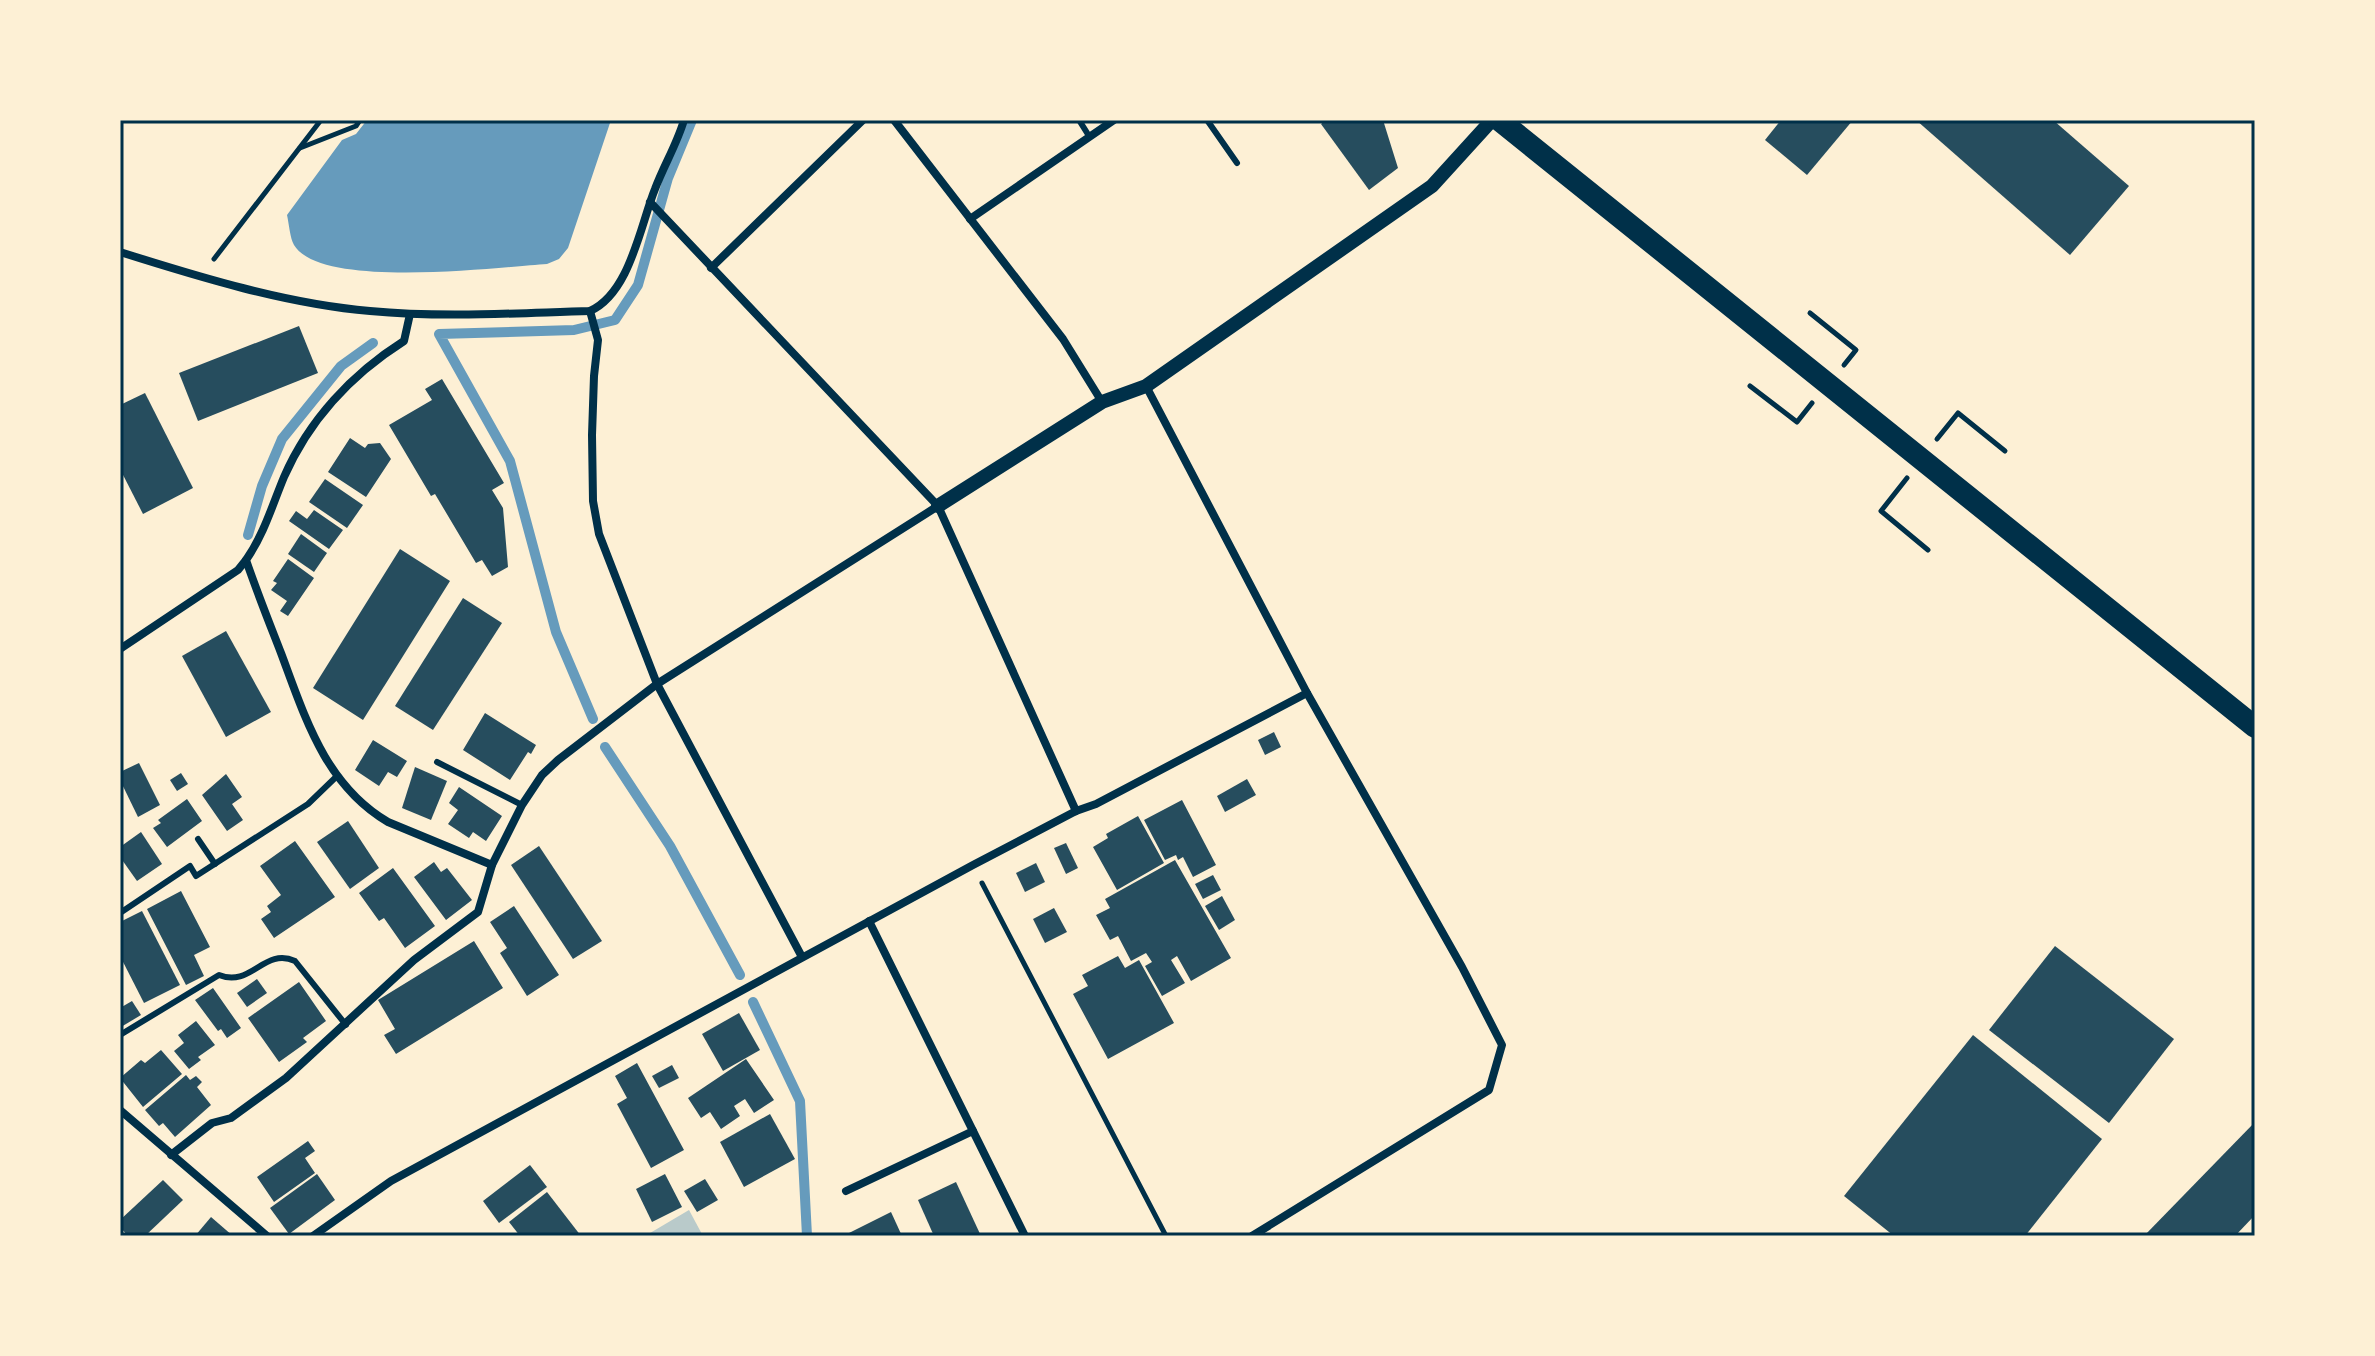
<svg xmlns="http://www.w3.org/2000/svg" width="2375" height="1356" font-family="'Titillium Web',sans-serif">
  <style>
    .green { fill: #b9caca }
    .water { fill: #669bbc }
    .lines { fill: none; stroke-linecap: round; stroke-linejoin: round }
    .stream { stroke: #669bbc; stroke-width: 10 }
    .building { fill: #264d5e }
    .path { stroke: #003049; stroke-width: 5 }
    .service { stroke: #003049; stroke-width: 6 }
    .minor { stroke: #003049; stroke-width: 8 }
    .tertiary { stroke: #003049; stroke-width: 14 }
    .trunk { stroke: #003049; stroke-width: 22 }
    .neatline { fill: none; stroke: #003049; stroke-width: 3 }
  </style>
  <rect width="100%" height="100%" fill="#fdf0d5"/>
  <path class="green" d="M 689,1210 L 703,1236 L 645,1236 Z"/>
  <path class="water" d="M 367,120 L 611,120 L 568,248 L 559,259 L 547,264 C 498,267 321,290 294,245 C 290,238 289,224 287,215 L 342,140 L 356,134 Z"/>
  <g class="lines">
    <g class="stream">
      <path d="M 248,535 L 262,486 L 282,439 L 341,366 L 373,343"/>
      <path d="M 593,719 L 556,632 L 510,461 L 439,334 L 574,330 L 615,320 L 638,285 L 668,178 L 692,120"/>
      <path d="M 605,747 L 670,846 L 740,975"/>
      <path d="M 753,1002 L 800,1101 L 807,1236"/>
    </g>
  </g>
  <g class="building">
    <path d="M 1326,120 L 1383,120 L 1398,168 L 1369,190 L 1321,124 Z"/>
    <path d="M 1781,120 L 1853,120 L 1807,175 L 1765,140 Z"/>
    <path d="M 1916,120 L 2053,120 L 2129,186 L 2070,255 Z"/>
    <path d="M 299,326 L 318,373 L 198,421 L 179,373 Z"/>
    <path d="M 442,379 L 504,483 L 492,490 L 503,508 L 508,567 L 492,576 L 482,560 L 476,563 L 435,494 L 431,496 L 389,425 L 432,400 L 425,389 Z"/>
    <path d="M 145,393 L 193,488 L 143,514 L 120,469 L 120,405 Z"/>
    <path d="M 350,438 L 365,448 L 368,444 L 380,443 L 391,459 L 366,497 L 328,472 Z"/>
    <path d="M 325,479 L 363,505 L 347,528 L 309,502 Z"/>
    <path d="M 314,510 L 343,530 L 329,549 L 289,521 L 296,511 L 307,519 Z"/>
    <path d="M 301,534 L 327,553 L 314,572 L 288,554 Z"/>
    <path d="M 400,549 L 450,581 L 363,720 L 313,688 Z"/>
    <path d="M 288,559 L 314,578 L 288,616 L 280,611 L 287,601 L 271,590 L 277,583 L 273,581 Z"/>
    <path d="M 463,598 L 502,623 L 433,730 L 395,706 Z"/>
    <path d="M 226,631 L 271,712 L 226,737 L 182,656 Z"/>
    <path d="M 485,713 L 536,745 L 531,754 L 528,752 L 510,780 L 463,750 Z"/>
    <path d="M 1274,732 L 1281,747 L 1265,755 L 1258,740 Z"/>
    <path d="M 373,740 L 407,761 L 397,777 L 388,772 L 379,786 L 355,770 Z"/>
    <path d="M 139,763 L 160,805 L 138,817 L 120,780 L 120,772 Z"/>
    <path d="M 415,767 L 447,781 L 431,820 L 402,808 Z"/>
    <path d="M 181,773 L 188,784 L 177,791 L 170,780 Z"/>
    <path d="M 226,774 L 242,797 L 232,804 L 243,820 L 227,831 L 202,795 Z"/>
    <path d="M 1247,779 L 1256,795 L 1225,812 L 1217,796 Z"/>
    <path d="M 459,787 L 502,816 L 486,841 L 473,832 L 469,838 L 448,824 L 458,810 L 449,803 Z"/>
    <path d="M 187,799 L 202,821 L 167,847 L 153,828 L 161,823 L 158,820 Z"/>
    <path d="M 1182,800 L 1216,865 L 1193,877 L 1183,857 L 1178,860 L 1176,855 L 1165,860 L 1144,820 Z"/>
    <path d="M 1138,816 L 1164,863 L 1117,890 L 1093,847 L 1108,838 L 1106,834 Z"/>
    <path d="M 348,821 L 379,868 L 350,889 L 317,842 Z"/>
    <path d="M 141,832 L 162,864 L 137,881 L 120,857 L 120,847 Z"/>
    <path d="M 295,841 L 335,897 L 274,938 L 261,919 L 271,912 L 267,906 L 281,895 L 260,866 Z"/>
    <path d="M 1066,843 L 1078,868 L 1066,874 L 1054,848 Z"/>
    <path d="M 539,846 L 602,941 L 573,959 L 511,865 Z"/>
    <path d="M 1175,860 L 1231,958 L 1191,981 L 1177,956 L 1171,960 L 1185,983 L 1162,996 L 1145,966 L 1152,962 L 1146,953 L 1131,961 L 1118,936 L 1110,940 L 1096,915 L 1110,908 L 1105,899 Z"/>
    <path d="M 434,862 L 441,872 L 447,868 L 472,900 L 446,920 L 414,877 Z"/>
    <path d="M 1036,863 L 1045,882 L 1025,892 L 1016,873 Z"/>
    <path d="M 393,868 L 435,926 L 405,948 L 384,918 L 379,921 L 359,893 Z"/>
    <path d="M 1213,875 L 1221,890 L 1203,899 L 1195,884 Z"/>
    <path d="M 181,891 L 210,947 L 194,955 L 204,976 L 186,985 L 147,909 Z"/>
    <path d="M 1222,896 L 1235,920 L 1219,930 L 1205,906 Z"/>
    <path d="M 514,906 L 559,975 L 527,996 L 500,953 L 507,948 L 490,922 Z"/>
    <path d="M 1054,908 L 1067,932 L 1045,943 L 1033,919 Z"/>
    <path d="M 142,911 L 180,985 L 144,1003 L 120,956 L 120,922 Z"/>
    <path d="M 474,941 L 503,988 L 396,1054 L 384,1035 L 395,1029 L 378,1000 Z"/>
    <path d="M 2055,946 L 2174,1039 L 2109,1123 L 1989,1030 Z"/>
    <path d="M 1118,956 L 1125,968 L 1139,960 L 1174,1023 L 1108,1059 L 1073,994 L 1088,986 L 1082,975 Z"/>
    <path d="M 257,979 L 267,993 L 247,1007 L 237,993 Z"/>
    <path d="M 299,982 L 326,1021 L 303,1038 L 307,1042 L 279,1062 L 248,1018 Z"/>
    <path d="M 213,988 L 241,1028 L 227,1038 L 221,1029 L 218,1031 L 195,1000 Z"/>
    <path d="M 132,1001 L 141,1015 L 121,1027 L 120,1008 Z"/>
    <path d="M 739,1013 L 760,1050 L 723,1071 L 702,1034 Z"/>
    <path d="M 196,1021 L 215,1045 L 198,1057 L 201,1060 L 189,1069 L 174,1051 L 184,1043 L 178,1035 Z"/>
    <path d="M 1973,1035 L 2102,1139 L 2025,1236 L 1894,1236 L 1844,1196 Z"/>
    <path d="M 161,1050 L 182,1074 L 143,1107 L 120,1078 L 141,1060 L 145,1063 Z"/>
    <path d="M 746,1059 L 774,1100 L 754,1113 L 745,1099 L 734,1106 L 740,1116 L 721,1129 L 710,1112 L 701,1118 L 688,1098 Z"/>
    <path d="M 637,1063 L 684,1150 L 651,1168 L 617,1104 L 627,1098 L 615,1076 Z"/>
    <path d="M 672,1065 L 679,1078 L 659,1088 L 652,1076 Z"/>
    <path d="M 186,1075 L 190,1080 L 196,1076 L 202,1082 L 197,1087 L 211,1105 L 175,1137 L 163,1123 L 159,1126 L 145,1110 Z"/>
    <path d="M 770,1114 L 795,1159 L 744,1187 L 720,1142 Z"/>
    <path d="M 2255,1122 L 2255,1215 L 2235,1236 L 2144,1236 Z"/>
    <path d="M 308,1141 L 315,1151 L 305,1158 L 315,1173 L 274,1202 L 257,1177 Z"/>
    <path d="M 530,1165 L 547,1187 L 499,1223 L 483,1201 Z"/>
    <path d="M 317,1174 L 335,1200 L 289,1234 L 270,1208 Z"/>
    <path d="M 665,1174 L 682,1207 L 652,1222 L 636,1189 Z"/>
    <path d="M 705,1179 L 718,1200 L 697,1212 L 684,1191 Z"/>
    <path d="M 163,1180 L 183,1200 L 145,1236 L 128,1236 L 120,1227 L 120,1220 Z"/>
    <path d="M 956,1182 L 981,1236 L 934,1236 L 918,1200 Z"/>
    <path d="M 547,1192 L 581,1236 L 520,1236 L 509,1222 Z"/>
    <path d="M 891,1212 L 902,1236 L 843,1236 Z"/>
    <path d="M 211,1217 L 233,1236 L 195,1236 Z"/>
  </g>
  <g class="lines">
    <g class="path">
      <path d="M 300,148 L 356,126 L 360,120"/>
      <path d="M 214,259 L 321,120"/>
      <path d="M 1810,313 L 1856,350 L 1844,365"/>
      <path d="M 1750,386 L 1797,422 L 1812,403"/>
      <path d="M 1937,439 L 1958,413 L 2005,451"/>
      <path d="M 1907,478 L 1881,511 L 1928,550"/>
      <path d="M 982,883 L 1166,1236"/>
    </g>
    <g class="service">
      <path d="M 1079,120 L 1089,136"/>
      <path d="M 1207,120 L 1237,163"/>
      <path d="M 437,762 L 522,805"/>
      <path d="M 198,839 L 215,864"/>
      <path d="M 120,913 L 190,866 L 196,876 L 308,804 L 337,776"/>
      <path d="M 120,1035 L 219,975 C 251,988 264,947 295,961 L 346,1025"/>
    </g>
    <g class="minor">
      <path d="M 894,120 L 1063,339 L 1102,402"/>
      <path d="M 650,202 L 938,506 L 1076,811"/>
      <path d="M 970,219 L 1114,120"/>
      <path d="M 120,252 C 199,277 287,304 370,311 C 443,318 517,313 590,311 C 630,293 640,226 655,189 C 664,165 677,144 684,120"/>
      <path d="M 711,268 L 863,120"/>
      <path d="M 590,311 L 598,340 L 594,376 L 592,435 L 593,501 L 599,534 L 657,684 L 802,957"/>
      <path d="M 410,314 L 404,341 C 352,374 309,420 284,477 C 272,506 264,534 246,560 C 257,592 269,622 281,653 C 305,717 325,785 388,822 L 492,865"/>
      <path d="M 1146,386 L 1307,693 L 1462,967 L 1502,1045 L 1489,1090 L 1252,1236"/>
      <path d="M 120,649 L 238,570 L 246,560"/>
      <path d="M 869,921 L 1025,1236"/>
      <path d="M 120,1110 L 267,1236"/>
      <path d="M 171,1155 L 212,1123 L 231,1118 L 286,1078 L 414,960 L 478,912 L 492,865 L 522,805 L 542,775 L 558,760 L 657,684 L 938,506"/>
      <path d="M 846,1191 L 973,1131"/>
      <path d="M 313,1236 L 391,1181 L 973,865 L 1076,811 L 1096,804 L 1307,693"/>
    </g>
    <path class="tertiary" d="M 938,506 L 1102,402 L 1146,386 L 1432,186 L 1492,120"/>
    <path class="trunk" d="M 1499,120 L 2255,727"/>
  </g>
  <rect width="2375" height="1356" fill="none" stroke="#fdf0d5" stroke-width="244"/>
  <rect x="122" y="122" width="2131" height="1112" class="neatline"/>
</svg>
